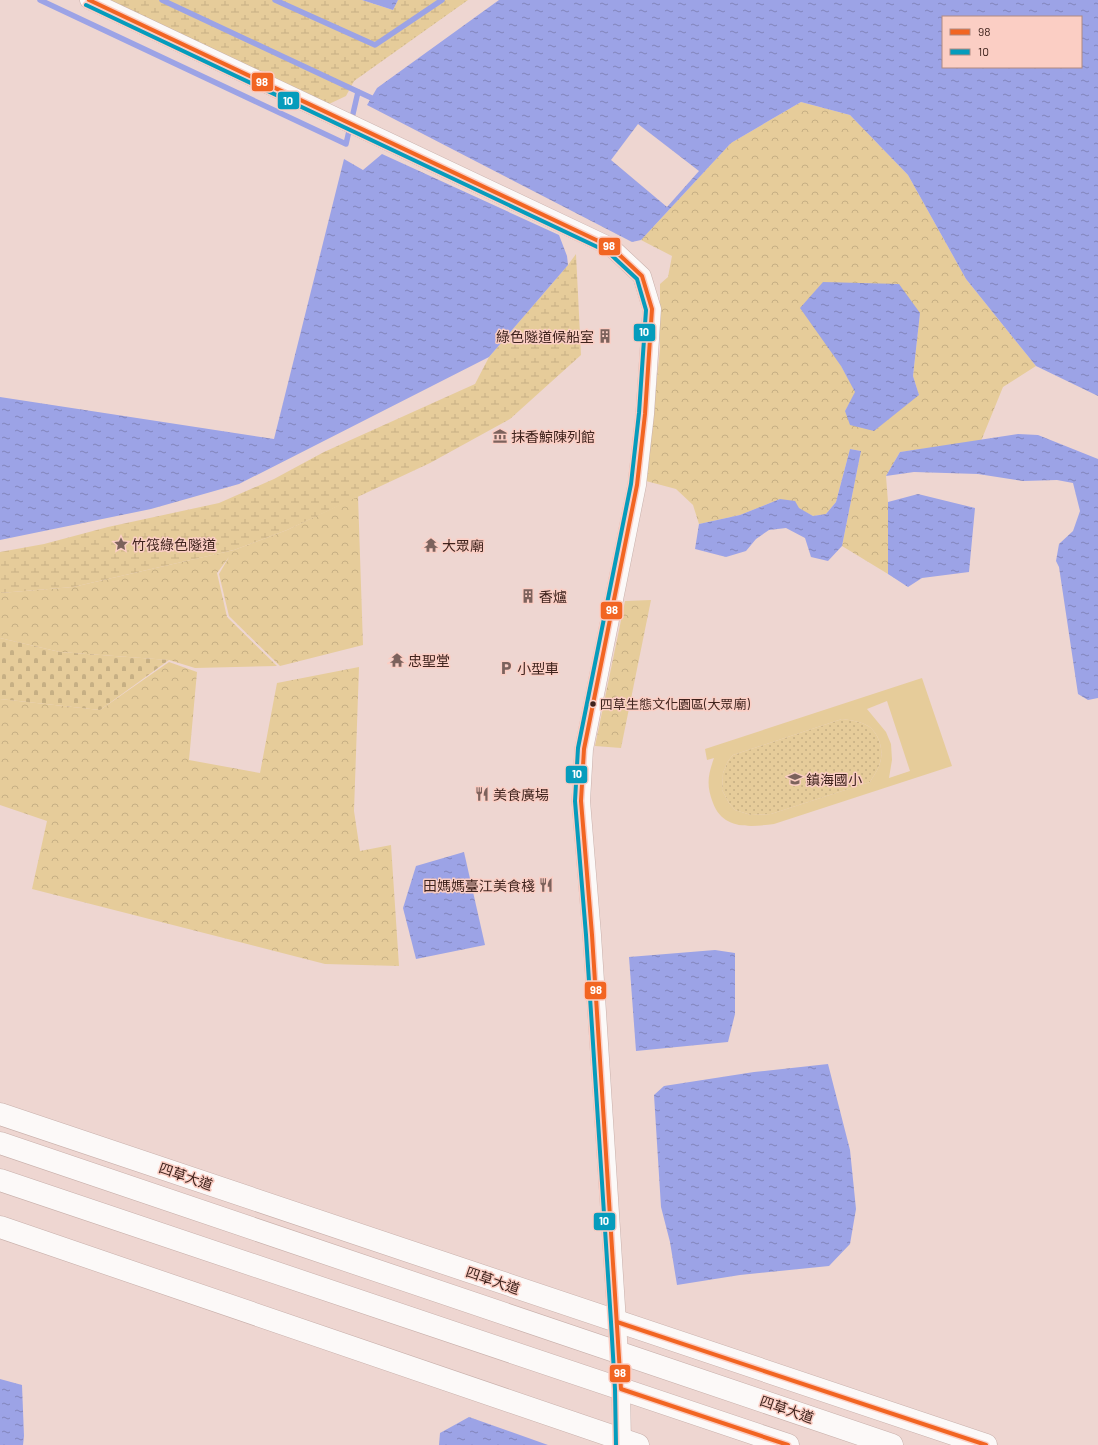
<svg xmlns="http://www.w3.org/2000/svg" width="1098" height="1445" font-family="Barlow,'Noto Sans TC',sans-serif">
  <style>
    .grass { fill: url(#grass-dots) }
    .forest { fill: url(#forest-crowns); fill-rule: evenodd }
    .wetland { fill: url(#wetland-marsh) }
    .cemetery { fill: url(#cemetery-stones) }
    .pitch { fill: #e6cc9a; fill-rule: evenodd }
    .water { fill: url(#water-ripples); fill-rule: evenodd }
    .pier { fill: #eed6d1 }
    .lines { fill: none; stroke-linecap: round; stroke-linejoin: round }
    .stream { stroke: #9ca3e6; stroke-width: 5.5 }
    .street-casing { stroke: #c8b0ab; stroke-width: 19 }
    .secondary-casing { stroke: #c8b0ab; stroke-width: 23 }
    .street { stroke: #fcf9f8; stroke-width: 18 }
    .secondary { stroke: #fcf9f8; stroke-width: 22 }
    .bus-1-casing { stroke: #fbcec4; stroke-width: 7 }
    .bus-2-casing { stroke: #fbcec4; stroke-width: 7 }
    .bus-1 { stroke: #f26522; stroke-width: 4 }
    .bus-2 { stroke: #069cbc; stroke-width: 4 }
    .bus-dot { fill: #3f231d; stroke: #fbcec4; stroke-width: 1.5 }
    .labels { text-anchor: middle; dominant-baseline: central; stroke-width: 3; stroke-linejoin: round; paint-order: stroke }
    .bus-label { font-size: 13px; fill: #3f231d; stroke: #fbcec4; text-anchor: start }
    .poi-label { font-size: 14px; fill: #3f231d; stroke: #fbcec4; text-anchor: start }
    .street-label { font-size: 14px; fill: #3f231d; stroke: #fbcec4 }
    .line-badge { stroke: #fbcec4; stroke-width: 1.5 }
    .badge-label { font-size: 11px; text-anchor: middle; font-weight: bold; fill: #fff }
  </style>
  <defs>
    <pattern id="grass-dots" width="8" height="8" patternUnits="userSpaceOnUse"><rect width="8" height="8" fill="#e6cc9a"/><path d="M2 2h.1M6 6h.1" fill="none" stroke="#c6af84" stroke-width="1.8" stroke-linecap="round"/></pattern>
    <pattern id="forest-crowns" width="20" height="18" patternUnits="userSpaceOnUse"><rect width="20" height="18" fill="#e6cc9a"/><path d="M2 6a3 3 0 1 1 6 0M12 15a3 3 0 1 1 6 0" fill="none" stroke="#c6af84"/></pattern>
    <pattern id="wetland-marsh" width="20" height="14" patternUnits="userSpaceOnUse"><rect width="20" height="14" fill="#e6cc9a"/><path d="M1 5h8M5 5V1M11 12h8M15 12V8" fill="none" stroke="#c6af84"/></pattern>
    <pattern id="cemetery-stones" width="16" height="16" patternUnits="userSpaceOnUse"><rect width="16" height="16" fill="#e6cc9a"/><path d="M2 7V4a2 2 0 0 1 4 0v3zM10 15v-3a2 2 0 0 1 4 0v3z" fill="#c6af84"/></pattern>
    <pattern id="water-ripples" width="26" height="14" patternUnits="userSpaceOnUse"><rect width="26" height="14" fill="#9ca3e6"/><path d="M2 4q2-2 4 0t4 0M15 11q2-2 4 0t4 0" fill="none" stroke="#8184ba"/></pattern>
  </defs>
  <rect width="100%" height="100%" fill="#eed6d1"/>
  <path class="grass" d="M 842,719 C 851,720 864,722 871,728 C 881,738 884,753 879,766 C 877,771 873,777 870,782 L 771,814 L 751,815 L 735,810 L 729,803 L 722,790 L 723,773 L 728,761 L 733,755 Z"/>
  <g class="forest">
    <path d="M 801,102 L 850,115 L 908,175 L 966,279 L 1036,366 L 1003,387 L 981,441 L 900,452 L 886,476 L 888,502 L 888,574 L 842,546 L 861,451 L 850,449 L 836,502 L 826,514 L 813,516 L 780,499 L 740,515 L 699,524 L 693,505 L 676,489 L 646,481 L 660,349 L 660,284 L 668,277 L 672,256 L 641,240 L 731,143 ZM 920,313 L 913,376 L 919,395 L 845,411 L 856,392 L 841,366 Z"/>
    <path d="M 358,496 L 363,645 L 280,666 L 229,616 L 219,574 L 229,557 L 217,573 L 227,617 L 277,666 L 195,668 L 169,660 L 60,652 L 0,638 L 0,593 L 73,587 L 234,550 L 287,530 Z"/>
    <path d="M 651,600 L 621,748 L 595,746 L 625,601 Z"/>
    <path d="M 169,662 L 197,672 L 189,760 L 260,773 L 277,683 L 359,667 L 354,811 L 360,851 L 391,845 L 399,966 L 325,964 L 32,889 L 47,821 L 0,805 L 0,699 L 100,710 Z"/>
  </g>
  <g class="wetland">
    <path d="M 109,0 L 362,0 L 393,10 L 398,0 L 468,0 L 354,81 L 346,96 L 329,104 Z"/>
    <path d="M 576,254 L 581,355 L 510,419 L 430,463 L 287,530 L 234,550 L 73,587 L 0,593 L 0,552 L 44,544 L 108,527 L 219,503 L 274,479 L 324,452 L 475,384 L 489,357 L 568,265 Z"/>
  </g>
  <path class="cemetery" d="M 0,638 L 60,652 L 169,660 L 100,710 L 0,699 Z"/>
  <path class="pitch" d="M 922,678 L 952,766 L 774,824 C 750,827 723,830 713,803 C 706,785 708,775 714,758 L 707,760 L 705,749 ZM 887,701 L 910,771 L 889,778 L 892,760 L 891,744 L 886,732 L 867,709 ZM 842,719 C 851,720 864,722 871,728 C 881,738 884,753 879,766 C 877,771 873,777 870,782 L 771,814 L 751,815 L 735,810 L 729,803 L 722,790 L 723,773 L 728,761 L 733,755 Z"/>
  <g class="water">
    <path d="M 362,0 L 398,0 L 393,10 Z"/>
    <path d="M 499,0 L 1098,0 L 1098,396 L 1036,366 L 966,279 L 908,175 L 850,115 L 801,102 L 731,143 L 641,240 L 632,242 L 367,105 L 377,88 ZM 943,17 L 1081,17 L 1081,67 L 943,67 Z"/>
    <path d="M 382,154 L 559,235 L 567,256 L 568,265 L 489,357 L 239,484 L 151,509 L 0,540 L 0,397 L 274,439 L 344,159 L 363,170 Z"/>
    <path d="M 823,282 L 899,284 L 920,313 L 913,376 L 919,395 L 874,431 L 850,425 L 845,411 L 855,392 L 841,366 L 800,308 Z"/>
    <path d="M 1018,434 L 1038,435 L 1098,459 L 1098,698 L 1088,700 L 1078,694 L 1059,567 L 1056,561 L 1059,544 L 1073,531 L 1080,511 L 1073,483 L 1057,480 L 1023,481 L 978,474 L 914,472 L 886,476 L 900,452 Z"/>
    <path d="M 850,449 L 861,451 L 842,546 L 828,561 L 811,557 L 805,538 L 786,528 L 769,530 L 756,539 L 746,551 L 726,557 L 695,549 L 699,524 L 740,515 L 780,499 L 795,501 L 799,508 L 813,516 L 826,514 L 836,502 Z"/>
    <path d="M 918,494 L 975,508 L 969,572 L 922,578 L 908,587 L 888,574 L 888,502 Z"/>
    <path d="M 464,852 L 485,945 L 416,959 L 403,908 L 416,866 Z"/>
    <path d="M 715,950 L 735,953 L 735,1014 L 728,1042 L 636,1051 L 629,957 Z"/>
    <path d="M 828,1064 L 850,1150 L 856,1209 L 850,1244 L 829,1266 L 740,1275 L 677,1285 L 670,1242 L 661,1207 L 654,1095 L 664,1086 L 754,1072 Z"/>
    <path d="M 0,1379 L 22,1385 L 24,1436 L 23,1445 L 0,1445 Z"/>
    <path d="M 469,1417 L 548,1445 L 439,1445 L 440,1433 Z"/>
  </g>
  <path class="pier" d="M 638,124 L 699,171 L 667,207 L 611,160 Z"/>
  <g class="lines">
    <g class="stream">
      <path d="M 40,0 L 346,144 L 358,92"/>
      <path d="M 162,0 L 378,101"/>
      <path d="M 275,0 L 375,45 L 442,0"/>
    </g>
    <defs>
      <path id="street" d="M 89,0 L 611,247 L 642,276 L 652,309 L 645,414 L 637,485 L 584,749 L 581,801 L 592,935 L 617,1322 L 621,1389 L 622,1445"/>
      <g id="secondary">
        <path d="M 0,1114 L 986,1445"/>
        <path d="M 0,1143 L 892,1445"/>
        <path d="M 0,1180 L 788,1445"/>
        <path d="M 0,1227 L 638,1445"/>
      </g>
    </defs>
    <use href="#street" class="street-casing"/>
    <use href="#secondary" class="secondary-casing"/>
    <use href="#street" class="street"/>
    <use href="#secondary" class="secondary"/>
    <defs>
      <g id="bus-1">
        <path d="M 89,0 L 611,247 L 642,276 L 652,309 L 645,414 L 637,485 L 584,749 L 581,801 L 592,935 L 621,1389 L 788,1445"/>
        <path d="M 617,1322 L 986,1445"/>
      </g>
      <path id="bus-2" d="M 86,5 L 608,252 L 637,279 L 646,310 L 639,413 L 631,484 L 578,748 L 575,801 L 586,935 L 611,1322 L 615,1389 L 616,1445"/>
    </defs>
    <use href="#bus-1" class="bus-1-casing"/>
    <use href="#bus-2" class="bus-2-casing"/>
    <use href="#bus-1" class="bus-1"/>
    <use href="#bus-2" class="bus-2"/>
  </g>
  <defs>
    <symbol id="building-bare" viewBox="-9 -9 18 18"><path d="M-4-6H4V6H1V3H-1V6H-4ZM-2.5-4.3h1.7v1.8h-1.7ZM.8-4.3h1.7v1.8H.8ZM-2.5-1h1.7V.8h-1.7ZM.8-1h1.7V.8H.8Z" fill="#7c625c" stroke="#fbcec4" stroke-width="2.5" paint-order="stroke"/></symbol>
    <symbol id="museum-bare" viewBox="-9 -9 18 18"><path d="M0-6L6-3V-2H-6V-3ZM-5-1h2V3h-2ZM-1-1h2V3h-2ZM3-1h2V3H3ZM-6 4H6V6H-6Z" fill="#7c625c" stroke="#fbcec4" stroke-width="2.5" paint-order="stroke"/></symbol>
    <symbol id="sight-bare" viewBox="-9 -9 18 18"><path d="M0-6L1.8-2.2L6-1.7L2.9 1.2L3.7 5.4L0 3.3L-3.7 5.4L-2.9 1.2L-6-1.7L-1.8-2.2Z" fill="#7c625c" stroke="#fbcec4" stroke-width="2.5" paint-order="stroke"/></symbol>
    <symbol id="temple-bare" viewBox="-9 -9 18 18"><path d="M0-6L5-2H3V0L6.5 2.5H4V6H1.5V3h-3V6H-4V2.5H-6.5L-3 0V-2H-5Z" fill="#7c625c" stroke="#fbcec4" stroke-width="2.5" paint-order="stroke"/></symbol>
    <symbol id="parking-bare" viewBox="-9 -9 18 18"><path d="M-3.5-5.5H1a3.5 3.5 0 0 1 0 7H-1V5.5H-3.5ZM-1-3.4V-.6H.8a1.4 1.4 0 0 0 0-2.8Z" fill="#7c625c" stroke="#fbcec4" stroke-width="2.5" paint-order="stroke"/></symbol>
    <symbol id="school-bare" viewBox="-9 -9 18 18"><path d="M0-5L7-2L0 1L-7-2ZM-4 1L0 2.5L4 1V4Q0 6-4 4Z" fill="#7c625c" stroke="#fbcec4" stroke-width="2.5" paint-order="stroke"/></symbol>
    <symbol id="restaurant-bare" viewBox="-9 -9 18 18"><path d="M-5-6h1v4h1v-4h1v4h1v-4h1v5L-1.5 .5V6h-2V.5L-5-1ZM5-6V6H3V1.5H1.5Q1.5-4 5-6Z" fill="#7c625c" stroke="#fbcec4" stroke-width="2.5" paint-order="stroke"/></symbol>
  </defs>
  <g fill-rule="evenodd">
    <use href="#building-bare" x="595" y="326" width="20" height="20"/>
    <use href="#museum-bare" x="490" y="426" width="20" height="20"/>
    <use href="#sight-bare" x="111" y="534" width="20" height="20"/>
    <use href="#temple-bare" x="421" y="535" width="20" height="20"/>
    <use href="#building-bare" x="518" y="586" width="20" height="20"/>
    <use href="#temple-bare" x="387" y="650" width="20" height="20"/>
    <use href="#parking-bare" x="496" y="658" width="20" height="20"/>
    <use href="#school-bare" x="785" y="769" width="20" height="20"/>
    <use href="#restaurant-bare" x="472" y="784" width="20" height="20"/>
    <use href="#restaurant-bare" x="536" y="875" width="20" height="20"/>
  </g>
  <circle class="bus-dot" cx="593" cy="704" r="3.5"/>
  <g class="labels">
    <g class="bus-label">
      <text x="600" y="704">四草生態文化園區(大眾廟)</text>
    </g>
    <g class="poi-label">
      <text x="594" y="336" text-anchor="end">綠色隧道候船室</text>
      <text x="511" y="436">抹香鯨陳列館</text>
      <text x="132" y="544">竹筏綠色隧道</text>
      <text x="442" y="545">大眾廟</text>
      <text x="539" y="596">香爐</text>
      <text x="408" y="660">忠聖堂</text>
      <text x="517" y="668">小型車</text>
      <text x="806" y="779">鎮海國小</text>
      <text x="493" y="794">美食廣場</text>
      <text x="535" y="885" text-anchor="end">田媽媽臺江美食棧</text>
    </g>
    <g class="street-label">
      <text transform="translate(186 1176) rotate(19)">四草大道</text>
      <text transform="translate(493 1280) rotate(19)">四草大道</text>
      <text transform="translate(787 1409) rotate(19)">四草大道</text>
    </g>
  </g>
  <g class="line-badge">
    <rect x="251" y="72" width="23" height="20" rx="4" fill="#f26522"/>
    <rect x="277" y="91" width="23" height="19" rx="4" fill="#069cbc"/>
    <rect x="598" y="237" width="23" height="19" rx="4" fill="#f26522"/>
    <rect x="633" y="323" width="23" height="19" rx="4" fill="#069cbc"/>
    <rect x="600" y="601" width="23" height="19" rx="4" fill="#f26522"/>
    <rect x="565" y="765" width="23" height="19" rx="4" fill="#069cbc"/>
    <rect x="584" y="981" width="23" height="19" rx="4" fill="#f26522"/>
    <rect x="593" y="1212" width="23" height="19" rx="4" fill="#069cbc"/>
    <rect x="609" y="1364" width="22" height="19" rx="4" fill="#f26522"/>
  </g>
  <g class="badge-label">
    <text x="262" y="86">98</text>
    <text x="288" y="105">10</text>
    <text x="609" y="250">98</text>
    <text x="644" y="336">10</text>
    <text x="612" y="614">98</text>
    <text x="577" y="778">10</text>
    <text x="596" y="994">98</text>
    <text x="604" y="1225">10</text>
    <text x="620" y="1377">98</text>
  </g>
  <rect x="942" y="16" width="140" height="52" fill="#fbcec4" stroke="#b08a81"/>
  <rect x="950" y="29" width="20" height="6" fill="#f26522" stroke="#b08a81"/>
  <text x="978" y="36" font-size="12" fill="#3f231d">98</text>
  <rect x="950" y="49" width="20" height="6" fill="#069cbc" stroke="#b08a81"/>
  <text x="978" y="56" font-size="12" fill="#3f231d">10</text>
</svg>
